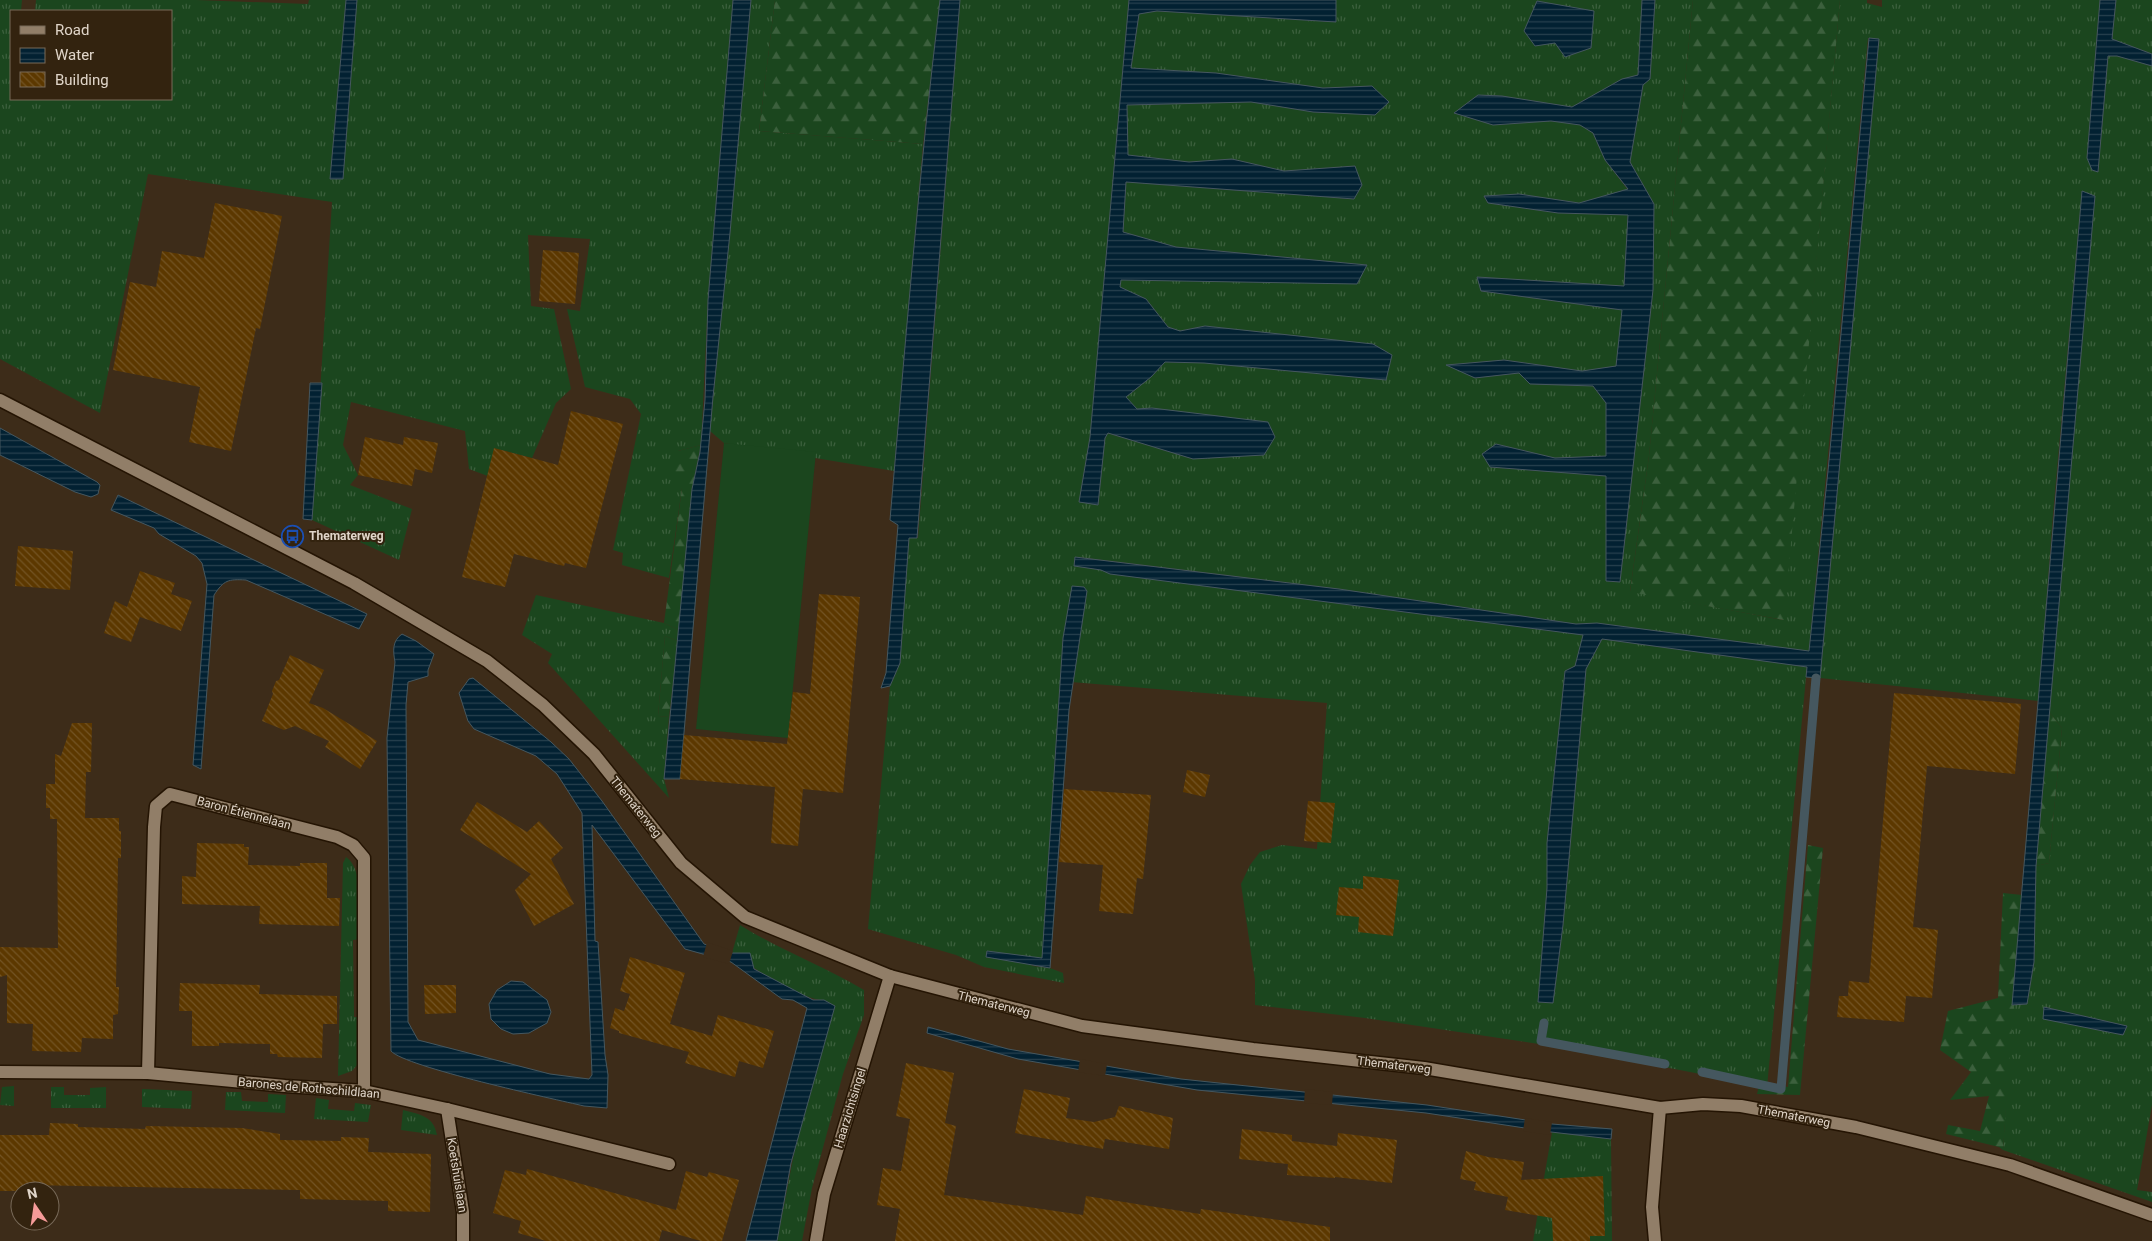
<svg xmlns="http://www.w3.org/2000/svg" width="2152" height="1241" font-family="Roboto,sans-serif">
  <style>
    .grass { fill: url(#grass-tufts); fill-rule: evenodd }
    .forest { fill: url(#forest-firs) }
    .pitch { fill: #1b461e }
    .water { fill: url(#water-rules); stroke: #45575f }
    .pier { fill: #3d2c19 }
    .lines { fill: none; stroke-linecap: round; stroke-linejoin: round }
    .stream { stroke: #45575f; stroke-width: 9 }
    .building { fill: url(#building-back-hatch) }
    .minor-casing { stroke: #241403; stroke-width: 15 }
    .minor { stroke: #917e68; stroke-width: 12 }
    .labels { text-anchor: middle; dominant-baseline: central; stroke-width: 4; stroke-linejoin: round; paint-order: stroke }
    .poi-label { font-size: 12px; font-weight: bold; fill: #e0d5c9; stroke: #33230f; text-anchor: start }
    .street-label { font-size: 12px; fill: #e0d5c9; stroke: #33230f }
  </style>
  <defs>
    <pattern id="grass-tufts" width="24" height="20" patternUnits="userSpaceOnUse" patternTransform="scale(1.25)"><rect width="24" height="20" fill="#1b461e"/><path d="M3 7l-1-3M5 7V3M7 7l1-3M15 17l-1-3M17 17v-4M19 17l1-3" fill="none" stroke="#3c603d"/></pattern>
    <pattern id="forest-firs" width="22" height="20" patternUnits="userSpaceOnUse" patternTransform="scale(1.25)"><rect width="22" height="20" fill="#1b461e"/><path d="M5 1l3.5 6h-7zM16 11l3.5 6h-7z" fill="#3c603d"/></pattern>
    <pattern id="water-rules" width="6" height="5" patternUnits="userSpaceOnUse" patternTransform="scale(1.25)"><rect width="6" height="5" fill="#022132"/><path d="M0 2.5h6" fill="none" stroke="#27404e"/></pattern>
    <pattern id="building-back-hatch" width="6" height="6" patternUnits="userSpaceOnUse" patternTransform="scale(1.25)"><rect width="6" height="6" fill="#5c3800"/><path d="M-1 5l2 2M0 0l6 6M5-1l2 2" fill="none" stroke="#735424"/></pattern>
  </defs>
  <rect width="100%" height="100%" fill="#3d2c19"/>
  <g class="grass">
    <path d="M 0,0 L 22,0 L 21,11 L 11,11 L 11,99 L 171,99 L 171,11 L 35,11 L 36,0 L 196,0 L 308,4 L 309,0 L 346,0 L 330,179 L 342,179 L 357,0 L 733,0 L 708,300 L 701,445 L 678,451 L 682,488 L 669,578 L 622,565 L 623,553 L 613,550 L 641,414 L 630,399 L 585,387 L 567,309 L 580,311 L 590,239 L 528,235 L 531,306 L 554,309 L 571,389 L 556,403 L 532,458 L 501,450 L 493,478 L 469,469 L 465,431 L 351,402 L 343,445 L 358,475 L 350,485 L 412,509 L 399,560 L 312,520 L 332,202 L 148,174 L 100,413 L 0,359 Z"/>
    <path d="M 751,0 L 775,0 L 759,131 L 923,144 L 894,471 L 724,443 L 710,431 Z"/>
    <path d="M 960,0 L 1129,0 L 1090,437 L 1079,502 L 1098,504 L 1105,438 L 1107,433 L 1193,459 L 1152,408 L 1137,410 L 1126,397 L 1151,377 L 1165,362 L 1204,363 L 1205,326 L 1180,331 L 1168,327 L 1146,299 L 1119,287 L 1120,280 L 1367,265 L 1176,247 L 1123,232 L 1126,182 L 1354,199 L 1355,166 L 1284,171 L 1232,159 L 1189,162 L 1128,155 L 1127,105 L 1251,102 L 1313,112 L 1375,115 L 1372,86 L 1323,88 L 1216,73 L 1131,69 L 1139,14 L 1157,11 L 1336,22 L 1336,0 L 1642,0 L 1638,75 L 1622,79 L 1572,107 L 1502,96 L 1478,95 L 1454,113 L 1493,125 L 1551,121 L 1580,125 L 1593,133 L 1605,160 L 1628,190 L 1579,203 L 1519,194 L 1484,197 L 1488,203 L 1558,213 L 1628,215 L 1624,286 L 1477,277 L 1481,291 L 1623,310 L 1617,366 L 1582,371 L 1504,360 L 1448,365 L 1475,378 L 1519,373 L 1530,384 L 1593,386 L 1606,403 L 1606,456 L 1555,458 L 1496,444 L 1490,467 L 1606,476 L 1606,581 L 1620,582 L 1653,290 L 1654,204 L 1630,162 L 1643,85 L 1650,78 L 1655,0 L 1693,0 L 1649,456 L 1630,591 L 1783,620 L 1840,0 L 1867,0 L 1867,3 L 1882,7 L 1882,0 L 2100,0 L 2087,158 L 2098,172 L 2108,56 L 2117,56 L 2152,66 L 2152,1105 L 2137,1190 L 2152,1192 L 2152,1202 L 2003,1150 L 2012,1005 L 2027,1004 L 2034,962 L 2036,866 L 2049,863 L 2062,728 L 2049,712 L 2082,191 L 2053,514 L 2039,701 L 1820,678 L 1879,39 L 1868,38 L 1809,651 L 1597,623 L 1576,624 L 1339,589 L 1086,558 L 1075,557 L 1074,566 L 1335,603 L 1584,635 L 1575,666 L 1565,671 L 1547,843 L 1547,888 L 1538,1002 L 1553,1003 L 1563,925 L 1586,669 L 1602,639 L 1807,667 L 1767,1087 L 1572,1049 L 1365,1018 L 1255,1005 L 1255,980 L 1241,884 L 1250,865 L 1260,852 L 1282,845 L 1317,849 L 1327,703 L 1071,682 L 1087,592 L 1063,638 L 1042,958 L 1028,958 L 1032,966 L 1050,968 L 1063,973 L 1064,983 L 984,967 L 956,955 L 868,929 L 890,686 L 900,663 L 909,538 L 918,538 ZM 2044,1008 L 2045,1007 L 2127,1026 L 2123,1035 L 2044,1019 Z"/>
    <path d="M 2116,0 L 2152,0 L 2152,54 L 2112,39 Z"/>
    <path d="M 536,595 L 664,623 L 679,630 L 678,641 L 665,636 L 658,716 L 669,717 L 664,779 L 669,798 L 548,663 L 552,654 L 522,635 Z"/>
    <path d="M 346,857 C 365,870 360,918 360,939 L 353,940 L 354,1017 L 361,1017 L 358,1064 L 352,1071 L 338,1076 L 343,863 Z"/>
    <path d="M 740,925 C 780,950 823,966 864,990 L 864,1015 L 843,1074 L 812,1188 L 802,1241 L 777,1241 L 824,1000 C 801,1000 752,967 732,953 Z"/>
    <path d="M 14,1086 L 14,1106 L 0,1105 L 2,1087 Z"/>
    <path d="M 51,1087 L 64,1087 L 64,1095 L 90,1095 L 90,1088 L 106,1087 L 106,1108 L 51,1108 Z"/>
    <path d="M 142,1089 L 192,1091 L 191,1109 L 142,1107 Z"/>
    <path d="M 226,1092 L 241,1092 L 242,1101 L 268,1102 L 268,1094 L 286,1095 L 285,1113 L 225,1110 Z"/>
    <path d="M 316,1098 L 329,1100 L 328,1109 L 354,1111 L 355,1103 L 371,1105 L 368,1122 L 314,1119 Z"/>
    <path d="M 403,1110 C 419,1114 434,1116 437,1135 L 401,1130 Z"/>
    <path d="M 1552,1132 L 1611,1139 L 1612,1241 L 1533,1241 Z"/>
  </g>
  <g class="forest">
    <path d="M 775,0 L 940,0 L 923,144 L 759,131 Z"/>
    <path d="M 1693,0 L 1840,0 L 1784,620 L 1630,592 L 1649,456 Z"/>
    <path d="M 701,445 L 692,489 L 679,630 L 664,623 L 682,488 L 663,472 L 678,451 Z"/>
    <path d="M 665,636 L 678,641 L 669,717 L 658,716 Z"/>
    <path d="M 2049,712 L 2062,728 L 2049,863 L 2036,866 Z"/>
    <path d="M 1808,845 L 1823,848 L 1800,1095 L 1757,1094 L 1760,1082 L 1788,1087 Z"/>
    <path d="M 2003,893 L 2022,895 L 2003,1150 L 1999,1147 L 1946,1134 L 1948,1125 L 1980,1131 L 1989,1096 L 1950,1100 L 1971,1072 L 1940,1050 L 1948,1011 L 1998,998 Z"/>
  </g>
  <path class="pitch" d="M 724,443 L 816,452 L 788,738 L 696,729 Z"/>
  <g class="water">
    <path d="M 346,0 L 357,0 L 343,179 L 330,179 Z"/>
    <path d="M 733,0 L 751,0 L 730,233 L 713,397 L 680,779 L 664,779 L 692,489 L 700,452 L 705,400 L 708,300 Z"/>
    <path d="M 940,0 L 960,0 L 917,538 L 909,538 L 900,663 L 890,686 L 881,688 L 886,673 L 898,525 L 890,520 C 905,347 919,173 940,0 Z"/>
    <path d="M 1129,0 L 1336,0 L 1336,22 L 1157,11 L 1139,14 L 1131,68 L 1216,73 L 1323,88 L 1372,86 L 1389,102 L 1375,115 L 1313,112 L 1251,102 L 1127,105 L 1128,155 L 1189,162 L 1232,159 L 1284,171 L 1355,166 L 1362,185 L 1354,199 L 1126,182 L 1123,232 L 1176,247 L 1367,265 L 1357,284 L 1121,280 L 1120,287 L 1146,299 L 1168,327 L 1180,331 L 1205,326 L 1373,344 L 1392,355 L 1386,380 L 1204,363 L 1165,362 L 1151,377 L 1126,397 L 1137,409 L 1152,408 L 1268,422 L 1275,437 L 1264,455 L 1193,459 L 1108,433 L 1105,438 L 1098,505 L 1079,502 L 1090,437 Z"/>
    <path d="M 1642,0 L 1655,0 L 1650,79 L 1643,85 L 1630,162 L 1654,204 L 1653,290 L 1620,582 L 1606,581 L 1606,476 L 1490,467 L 1482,454 L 1496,444 L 1555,458 L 1606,456 L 1606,403 L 1593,386 L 1530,384 L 1519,373 L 1475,378 L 1446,365 L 1504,360 L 1582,371 L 1616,366 L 1622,310 L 1481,291 L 1477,277 L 1624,286 L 1628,215 L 1558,213 L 1488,203 L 1484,196 L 1519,194 L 1579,203 L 1628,189 L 1605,160 L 1593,133 L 1580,125 L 1551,121 L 1493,125 L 1454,113 L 1478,95 L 1502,96 L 1572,107 L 1622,79 L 1638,75 Z"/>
    <path d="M 2100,0 L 2116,0 L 2112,39 L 2152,54 L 2152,66 L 2117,56 L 2108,56 L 2098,172 L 2092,170 L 2087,158 Z"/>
    <path d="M 1537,1 L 1594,11 L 1591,48 L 1565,57 L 1555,43 L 1535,46 L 1524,31 Z"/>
    <path d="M 1869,38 L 1879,39 L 1820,678 L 1806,677 L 1807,667 L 1602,639 L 1586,669 L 1563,925 L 1553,1003 L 1538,1002 L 1547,888 L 1547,843 L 1565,671 L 1575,666 L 1583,635 L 1110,574 L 1101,570 L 1074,566 L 1075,557 L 1339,589 L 1576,624 L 1597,623 L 1809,651 L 1828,471 Z"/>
    <path d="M 2082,191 L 2095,196 L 2036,866 L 2034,962 L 2027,1004 L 2012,1005 Z"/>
    <path d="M 310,383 L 322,383 L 312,520 L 303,519 Z"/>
    <path d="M 0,428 L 97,482 L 100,485 L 98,494 L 91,497 L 75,492 L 0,455 Z"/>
    <path d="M 118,495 L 367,614 L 359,629 L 246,580 C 228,579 224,580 214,595 L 201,769 L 193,765 L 207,584 L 202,563 L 196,556 L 159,534 L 154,528 L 111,510 Z"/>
    <path d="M 1072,586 L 1084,587 L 1087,591 L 1069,710 L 1050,968 L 986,957 L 987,951 L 1042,958 L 1063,638 Z"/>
    <path d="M 402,634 L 416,641 L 434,654 L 428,670 L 428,676 L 408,682 L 406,705 L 408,1022 L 418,1040 L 550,1074 L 589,1079 L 592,1075 L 582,813 L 557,774 L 536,756 L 474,729 L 468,721 L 459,693 L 469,679 L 473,678 L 551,742 L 569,759 L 602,801 L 704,944 L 732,953 L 750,953 L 754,969 L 813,1000 L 824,1000 L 835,1006 L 791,1163 L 777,1241 L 746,1241 L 807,1008 L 793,1000 L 782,999 L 731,962 L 685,949 L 592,825 L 595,941 L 598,942 L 605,1055 L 608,1075 L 607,1108 L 584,1106 C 554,1099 405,1067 391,1051 L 387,738 L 395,662 C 393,651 392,641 402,634 Z"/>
    <path d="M 511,981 L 523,982 L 547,1000 L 551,1012 L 547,1023 L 529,1033 L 513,1034 L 501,1029 L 491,1019 L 489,1004 L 497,990 Z"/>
    <path d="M 2044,1007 L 2127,1026 L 2123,1035 L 2043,1019 Z"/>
    <path d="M 928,1027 L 1008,1049 L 1181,1079 L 1427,1105 L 1552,1124 L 1612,1129 L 1611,1139 L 1551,1132 L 1426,1113 L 1197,1090 L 1018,1059 L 927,1033 Z"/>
  </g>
  <g class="pier">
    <path d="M 707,942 L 733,951 L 729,964 L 703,957 Z"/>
    <path d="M 1080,1059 L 1107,1064 L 1105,1076 L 1078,1072 Z"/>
    <path d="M 1305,1089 L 1333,1092 L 1332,1105 L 1304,1103 Z"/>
    <path d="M 1525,1118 L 1552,1122 L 1550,1135 L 1523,1131 Z"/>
  </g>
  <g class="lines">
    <g class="stream">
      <path d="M 1544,1023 L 1541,1041 L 1665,1064"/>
      <path d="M 1702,1072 L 1781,1089 L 1816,678"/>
    </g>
  </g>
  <g class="building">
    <path d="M 215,203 L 282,216 L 260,329 L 256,328 L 231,451 L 189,442 L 200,387 L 113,370 L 130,282 L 156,287 L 162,251 L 204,258 Z"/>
    <path d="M 543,250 L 579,253 L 575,304 L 539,301 Z"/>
    <path d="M 571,411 L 623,424 L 586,568 L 565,563 L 564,566 L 514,554 L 505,587 L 462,577 L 494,448 L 558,465 Z"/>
    <path d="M 365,437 L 403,445 L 404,437 L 438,443 L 432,473 L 415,469 L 412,486 L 358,475 Z"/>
    <path d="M 18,546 L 73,551 L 70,590 L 15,586 Z"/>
    <path d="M 140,571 L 175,583 L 171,594 L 192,601 L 181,631 L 140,617 L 131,642 L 104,633 L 115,601 L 127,607 Z"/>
    <path d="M 819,594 L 860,597 L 843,793 L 803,789 L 798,846 L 771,843 L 775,787 L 680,779 L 684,735 L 787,744 L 793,692 L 810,694 Z"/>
    <path d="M 290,655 L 324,670 L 309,703 L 323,708 L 377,741 L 360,769 L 325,747 L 329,741 L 295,726 L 284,730 L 262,721 L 273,694 L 272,691 L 276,681 L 279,680 Z"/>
    <path d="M 1894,693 L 2021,704 L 2015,774 L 1927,766 L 1913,927 L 1938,930 L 1932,998 L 1906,996 L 1904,1022 L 1837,1017 L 1839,996 L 1848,996 L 1849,981 L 1869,983 Z"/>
    <path d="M 72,723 L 92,723 L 91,772 L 86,772 L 85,818 L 119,818 L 119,831 L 121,831 L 121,858 L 118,858 L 116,987 L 119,987 L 118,1014 L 113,1015 L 113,1039 L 82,1038 L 81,1052 L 32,1051 L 33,1024 L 7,1023 L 7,975 L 0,977 L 0,947 L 58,948 L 57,819 L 50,819 L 50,808 L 46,808 L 46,784 L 55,784 L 55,754 L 61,756 Z"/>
    <path d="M 1187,770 L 1210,775 L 1205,797 L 1183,792 Z"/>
    <path d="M 1064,789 L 1151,795 L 1143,879 L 1137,878 L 1133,914 L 1099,911 L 1103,865 L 1059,862 Z"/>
    <path d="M 1308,801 L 1335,803 L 1331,843 L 1304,841 Z"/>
    <path d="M 477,802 L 527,832 L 539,821 L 563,848 L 551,859 L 574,904 L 534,926 L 515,890 L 531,874 L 460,830 Z"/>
    <path d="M 197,843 L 244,844 L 244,847 L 249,847 L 248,865 L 300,866 L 300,863 L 327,863 L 327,898 L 340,898 L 339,926 L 259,924 L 260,906 L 182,904 L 182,876 L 196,877 Z"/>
    <path d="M 1363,876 L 1399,880 L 1393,936 L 1358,932 L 1359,917 L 1336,915 L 1339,887 L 1363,889 Z"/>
    <path d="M 630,957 L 685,973 L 670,1024 L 712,1036 L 718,1015 L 774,1031 L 763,1068 L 739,1061 L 735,1077 L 685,1063 L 689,1052 L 619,1033 L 619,1031 L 610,1028 L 615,1008 L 624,1011 L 630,994 L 620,991 Z"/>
    <path d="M 180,983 L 260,985 L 259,994 L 337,996 L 337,1024 L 323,1024 L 322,1058 L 278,1057 L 277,1054 L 270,1054 L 270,1044 L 219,1043 L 219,1046 L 192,1046 L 192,1011 L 179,1011 Z"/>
    <path d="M 424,985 L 456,985 L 456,1013 L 425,1014 Z"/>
    <path d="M 906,1063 L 954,1073 L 945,1123 L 956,1126 L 944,1195 L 1083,1215 L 1086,1196 L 1200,1214 L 1201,1209 L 1330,1227 L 1330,1241 L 895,1241 L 900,1209 L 877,1205 L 883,1168 L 901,1171 L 910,1119 L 896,1116 Z"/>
    <path d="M 1024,1089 L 1070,1098 L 1066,1118 L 1094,1122 L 1115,1117 L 1119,1106 L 1173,1118 L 1169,1149 L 1105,1139 L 1103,1149 L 1015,1133 Z"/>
    <path d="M 50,1123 L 78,1124 L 78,1127 L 145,1129 L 146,1126 L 242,1128 L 280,1134 L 280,1140 L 341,1141 L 341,1137 L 369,1138 L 368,1152 L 431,1154 L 430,1212 L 388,1211 L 388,1201 L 300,1199 L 300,1190 L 27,1185 L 27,1191 L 0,1191 L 0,1135 L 49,1135 Z"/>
    <path d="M 1242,1129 L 1292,1135 L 1292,1141 L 1337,1146 L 1338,1133 L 1397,1140 L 1392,1183 L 1335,1177 L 1335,1178 L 1287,1175 L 1288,1164 L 1239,1159 Z"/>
    <path d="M 1466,1151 L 1488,1157 L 1524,1162 L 1521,1180 L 1603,1176 L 1605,1236 L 1590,1236 L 1590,1241 L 1553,1241 L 1552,1218 L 1505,1210 L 1508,1197 L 1474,1190 L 1476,1182 L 1460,1179 Z"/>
    <path d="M 527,1169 L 676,1210 L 686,1171 L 707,1177 L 709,1172 L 739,1180 L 722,1241 L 701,1241 L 662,1230 L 659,1241 L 546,1241 L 518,1233 L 521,1221 L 493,1213 L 505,1170 L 526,1175 Z"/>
  </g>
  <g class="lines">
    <defs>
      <g id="minor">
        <path d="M 0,400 L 354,583 L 487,661 L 543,705 L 594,754 L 681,863 L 745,917 L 890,976 L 1082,1026 L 1253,1049 L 1424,1068 L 1660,1108 L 1703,1104 L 1741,1106 L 1856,1127 L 2010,1165 L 2152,1215"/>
        <path d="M 0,1072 L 148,1073 L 285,1086 L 364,1091 L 447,1109 L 669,1164"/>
        <path d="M 148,1073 L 154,827 L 156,806 L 170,794 L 337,837 L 353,845 L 364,858 L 364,1091"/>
        <path d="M 447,1109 L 463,1212 L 463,1241"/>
        <path d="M 816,1241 L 824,1194 L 890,976"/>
        <path d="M 1655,1241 L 1652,1207 L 1660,1108"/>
      </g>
    </defs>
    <use href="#minor" class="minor-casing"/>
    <use href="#minor" class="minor"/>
  </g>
  <defs>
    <symbol id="bus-ring" viewBox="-11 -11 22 22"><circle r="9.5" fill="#33230f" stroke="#1a4fb4" stroke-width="1.5"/><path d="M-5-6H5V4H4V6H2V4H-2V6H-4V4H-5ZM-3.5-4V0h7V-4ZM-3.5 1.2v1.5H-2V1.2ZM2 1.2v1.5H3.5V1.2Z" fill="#1a4fb4"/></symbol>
  </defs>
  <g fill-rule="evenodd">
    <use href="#bus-ring" x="280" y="524" width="25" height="25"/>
  </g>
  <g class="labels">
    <g class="poi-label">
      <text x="309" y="536">Thematerweg</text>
    </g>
    <g class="street-label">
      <text transform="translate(636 807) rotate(51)">Thematerweg</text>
      <text transform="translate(244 813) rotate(15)">Baron Étiennelaan</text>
      <text transform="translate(994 1004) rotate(14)">Thematerweg</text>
      <text transform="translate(1394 1065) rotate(7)">Thematerweg</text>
      <text transform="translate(309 1088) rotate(5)">Barones de Rothschildlaan</text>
      <text transform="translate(850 1108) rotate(-73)">Haarzichtsingel</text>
      <text transform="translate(1794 1116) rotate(11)">Thematerweg</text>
      <text transform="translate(457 1175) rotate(81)">Koetshuislaan</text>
    </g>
  </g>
  <rect x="10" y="10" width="162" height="90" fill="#33230f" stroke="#786a59"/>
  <rect x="20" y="26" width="25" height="8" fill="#917e68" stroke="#786a59"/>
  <text x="55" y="35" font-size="15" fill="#e0d5c9">Road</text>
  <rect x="20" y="48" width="25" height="15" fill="url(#water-rules)" stroke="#786a59"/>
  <text x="55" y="60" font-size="15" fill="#e0d5c9">Water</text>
  <rect x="20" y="72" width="25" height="15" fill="url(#building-back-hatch)" stroke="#786a59"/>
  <text x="55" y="85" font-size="15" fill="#e0d5c9">Building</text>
  <g transform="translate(35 1206) rotate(347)"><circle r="24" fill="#33230f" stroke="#786a59"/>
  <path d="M0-4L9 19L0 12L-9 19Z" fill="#f59b99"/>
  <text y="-8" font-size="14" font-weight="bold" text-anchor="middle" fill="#e0d5c9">N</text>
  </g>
</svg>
